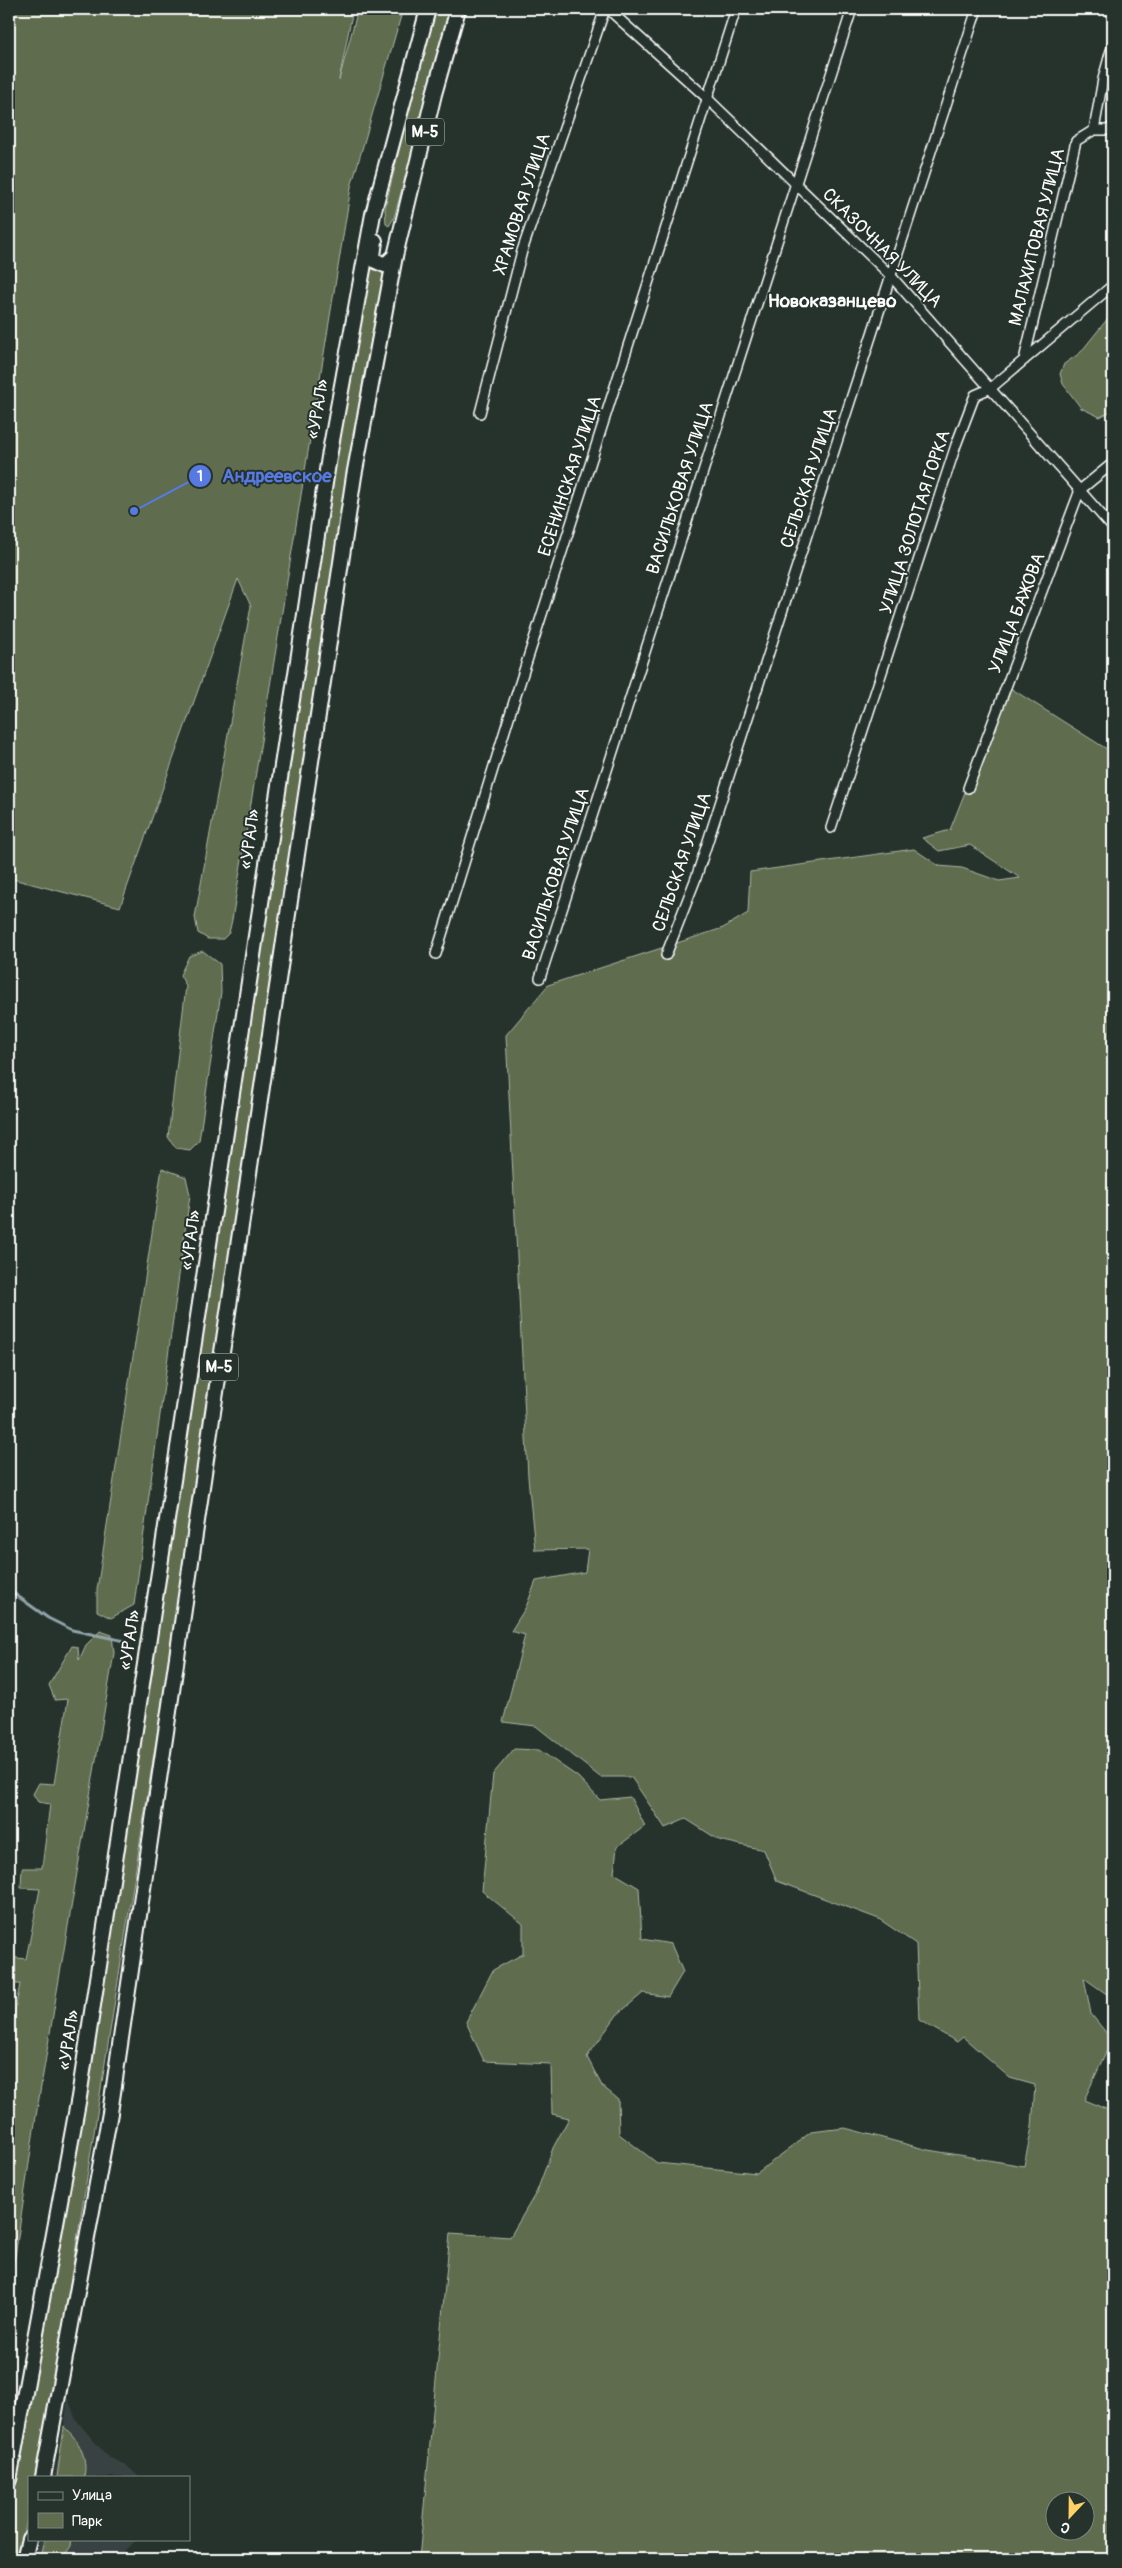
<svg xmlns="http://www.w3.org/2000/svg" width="1122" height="2568" font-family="Pangolin,sans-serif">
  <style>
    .built { fill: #374242 }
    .green { fill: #5f6c4e; stroke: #afb6a6; fill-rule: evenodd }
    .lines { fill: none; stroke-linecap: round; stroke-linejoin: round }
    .stream { stroke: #92a4a9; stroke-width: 3 }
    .minor-casing { stroke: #fff; stroke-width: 12 }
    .primary-casing { stroke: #fff; stroke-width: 18 }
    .minor { stroke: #26332d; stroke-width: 9 }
    .primary { stroke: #26332d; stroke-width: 14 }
    .labels { text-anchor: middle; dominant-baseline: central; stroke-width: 4; stroke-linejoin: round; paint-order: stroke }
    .shield { fill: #26332d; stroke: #bec2c0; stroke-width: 1 }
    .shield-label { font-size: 16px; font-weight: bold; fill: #fff }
    .street-label { font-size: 18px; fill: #fff; stroke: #26332d }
    .neighbourhood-label { font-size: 19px; font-weight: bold; fill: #fff; stroke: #26332d }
    .leader { fill: none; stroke: #567ae2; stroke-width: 2 }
    .callout-dot { fill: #567ae2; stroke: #26332d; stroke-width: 2 }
    .mark-label { font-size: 15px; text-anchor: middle; font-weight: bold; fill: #fff }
    .callout-label { font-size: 19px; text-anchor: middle; font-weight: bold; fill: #567ae2; stroke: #26332d; stroke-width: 4; stroke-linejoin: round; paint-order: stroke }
  </style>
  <rect width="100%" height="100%" fill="#26332d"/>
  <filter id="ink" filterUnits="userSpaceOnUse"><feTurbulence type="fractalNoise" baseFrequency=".02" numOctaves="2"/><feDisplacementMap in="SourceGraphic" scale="10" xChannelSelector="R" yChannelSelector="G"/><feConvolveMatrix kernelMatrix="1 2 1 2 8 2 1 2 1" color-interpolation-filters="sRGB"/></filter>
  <g filter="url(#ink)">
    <g class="built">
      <path d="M 68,2398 L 76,2420 L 108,2457 L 126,2465 L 139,2477 L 54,2477 L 62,2441 Z"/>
      <path d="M 40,2539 L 138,2539 L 120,2554 L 122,2559 L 35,2559 Z"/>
    </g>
    <g class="green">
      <path d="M 9,9 L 353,9 L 339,80 L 358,9 L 403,9 L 351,187 L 232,920 L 229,933 L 223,939 L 208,939 L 198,933 L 195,917 L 251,606 L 238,579 L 120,907 L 9,878 Z"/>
      <path d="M 437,9 L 451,9 L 394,218 L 389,226 L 386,224 L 385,208 L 415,84 Z"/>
      <path d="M 373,267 L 378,267 L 383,270 L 383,281 L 364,374 L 333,563 L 190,1526 L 59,2354 L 36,2477 L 29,2477 L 29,2511 L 18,2559 L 9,2559 L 9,2517 L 71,2178 L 179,1494 L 299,681 L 367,276 Z"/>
      <path d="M 1113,312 L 1113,410 L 1100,417 L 1081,408 L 1063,384 L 1060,374 L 1064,364 L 1080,353 Z"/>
      <path d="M 1007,686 L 1113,753 L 1113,1990 L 1108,1995 L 1084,1978 L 1091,2014 L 1112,2040 L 1084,2100 L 1113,2112 L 1113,2559 L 419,2559 L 450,2233 L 510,2237 L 537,2191 L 553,2148 L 569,2118 L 552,2114 L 551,2064 L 484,2061 L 466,2022 L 493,1970 L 523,1954 L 523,1924 L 482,1891 L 493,1774 L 514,1749 L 539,1750 L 578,1777 L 600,1800 L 630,1797 L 645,1826 L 617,1847 L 614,1873 L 639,1888 L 642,1939 L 671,1944 L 683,1972 L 668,1997 L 643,1993 L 617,2015 L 587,2057 L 602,2086 L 618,2099 L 619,2134 L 657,2163 L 757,2173 L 811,2132 L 845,2128 L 928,2150 L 1024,2166 L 1032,2127 L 1035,2085 L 1010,2078 L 963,2037 L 957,2042 L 919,2020 L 916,1944 L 879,1919 L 777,1881 L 764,1850 L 719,1840 L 686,1819 L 665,1828 L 631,1777 L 600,1777 L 536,1726 L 503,1722 L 525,1635 L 511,1631 L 526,1607 L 536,1581 L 585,1572 L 588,1549 L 535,1550 L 528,1477 L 506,1035 L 548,985 L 723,928 L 748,913 L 750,872 L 914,849 L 939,866 L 962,868 L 999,881 L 1020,878 L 970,845 L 939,851 L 922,838 L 950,830 ZM 1054,2500 L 1084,2500 L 1084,2530 L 1054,2530 Z"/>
      <path d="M 203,951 L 220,964 L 221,992 L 199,1141 L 190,1150 L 176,1148 L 168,1137 L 186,986 L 180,975 L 189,956 Z"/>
      <path d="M 162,1168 L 186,1177 L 190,1195 L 134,1605 L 111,1618 L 97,1611 L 97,1590 Z"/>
      <path d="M 100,1631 L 112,1635 L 114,1653 L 36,2116 L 15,2257 L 9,2283 L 9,2043 L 20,1984 L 9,1984 L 9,1957 L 26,1959 L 40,1889 L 21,1888 L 22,1868 L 42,1868 L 50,1804 L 38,1802 L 33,1794 L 39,1783 L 54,1784 L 68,1699 L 55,1700 L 49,1685 L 72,1646 L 78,1647 L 79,1660 L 86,1645 Z"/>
      <path d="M 64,2427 C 79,2440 88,2457 84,2477 L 57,2477 Z"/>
      <path d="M 44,2539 L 72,2539 L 71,2546 L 62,2559 L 40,2559 Z"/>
    </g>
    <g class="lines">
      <path class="stream" d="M 9,1590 L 48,1618 L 72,1630 L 125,1641"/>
      <defs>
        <g id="minor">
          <path d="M 608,9 L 708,99 L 891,276 L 1113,528"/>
          <path d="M 1094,130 L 1108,130 L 1113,126"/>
          <path d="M 1024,360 L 1076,141 L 1094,130 L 1103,79 L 1113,43"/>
          <path d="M 480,413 L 522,251 L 605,9"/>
          <path d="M 968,788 L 1080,490 L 1113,463"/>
          <path d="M 831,828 L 956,445 L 975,395 L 991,388 L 1113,285"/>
          <path d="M 436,954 L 510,714 L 736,9"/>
          <path d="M 666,955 L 696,878 L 977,9"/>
          <path d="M 540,978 L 852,9"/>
        </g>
        <g id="primary">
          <path d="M 375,241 L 373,256 L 376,261 L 385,265 L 395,256"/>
          <path d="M 43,2477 L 110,2113 L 213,1412 L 354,476 L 395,256 L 434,94 L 458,9"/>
          <path d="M 9,2480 L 79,2097 L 329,457 L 373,214 L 428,9"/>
          <path d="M 24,2559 L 29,2539"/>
        </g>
      </defs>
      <use href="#minor" class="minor-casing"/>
      <use href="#primary" class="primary-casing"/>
      <use href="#minor" class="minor"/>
      <use href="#primary" class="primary"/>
    </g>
  </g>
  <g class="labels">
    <g class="shield">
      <rect x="406" y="118.5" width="38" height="27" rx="4"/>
      <rect x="200" y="1353.5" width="38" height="27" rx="4"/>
    </g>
    <g class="shield-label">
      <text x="425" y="132">М-5</text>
      <text x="219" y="1367">М-5</text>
    </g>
    <g class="street-label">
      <text transform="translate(522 204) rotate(-72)">ХРАМОВАЯ УЛИЦА</text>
      <text transform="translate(1037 237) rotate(-76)">МАЛАХИТОВАЯ УЛИЦА</text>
      <text transform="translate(882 248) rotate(45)">СКАЗОЧНАЯ УЛИЦА</text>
      <text transform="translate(318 409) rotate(-80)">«УРАЛ»</text>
      <text transform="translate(570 476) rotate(-72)">ЕСЕНИНСКАЯ УЛИЦА</text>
      <text transform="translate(809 478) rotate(-72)">СЕЛЬСКАЯ УЛИЦА</text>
      <text transform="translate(680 488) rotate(-72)">ВАСИЛЬКОВАЯ УЛИЦА</text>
      <text transform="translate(915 522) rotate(-72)">УЛИЦА ЗОЛОТАЯ ГОРКА</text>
      <text transform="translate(1017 613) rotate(-69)">УЛИЦА БАЖОВА</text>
      <text transform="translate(250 839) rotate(-82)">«УРАЛ»</text>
      <text transform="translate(682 862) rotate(-71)">СЕЛЬСКАЯ УЛИЦА</text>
      <text transform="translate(556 874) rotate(-72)">ВАСИЛЬКОВАЯ УЛИЦА</text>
      <text transform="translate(191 1240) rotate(-82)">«УРАЛ»</text>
      <text transform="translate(130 1640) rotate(-81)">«УРАЛ»</text>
      <text transform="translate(69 2040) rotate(-81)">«УРАЛ»</text>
    </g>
    <g class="neighbourhood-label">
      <text x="832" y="301">Новоказанцево</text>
    </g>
  </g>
  <path class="leader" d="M134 511L200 476"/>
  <g class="callout-dot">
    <circle cx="134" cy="511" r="5"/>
    <circle cx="200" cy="476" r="12"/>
  </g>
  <g class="mark-label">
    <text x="200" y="481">1</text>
  </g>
  <g class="callout-label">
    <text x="277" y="482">Андреевское</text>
  </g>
  <rect width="1122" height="2568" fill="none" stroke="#26332d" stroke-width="30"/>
  <rect x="15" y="15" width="1092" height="2538" fill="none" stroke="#fff" stroke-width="2" filter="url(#ink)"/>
  <rect x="28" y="2476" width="162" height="65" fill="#26332d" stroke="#7d8581"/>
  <rect x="38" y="2492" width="25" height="8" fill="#26332d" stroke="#7d8581"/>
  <text x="72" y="2500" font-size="15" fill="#ffffff">Улица</text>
  <rect x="38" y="2513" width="25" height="15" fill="#5f6c4e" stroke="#7d8581"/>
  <text x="72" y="2526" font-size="15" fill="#ffffff">Парк</text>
  <g transform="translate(1070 2516) rotate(202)"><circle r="24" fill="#26332d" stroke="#7d8581"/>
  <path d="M0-4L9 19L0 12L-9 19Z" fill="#ffd166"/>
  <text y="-8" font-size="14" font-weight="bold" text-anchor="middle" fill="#ffffff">С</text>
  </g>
</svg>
